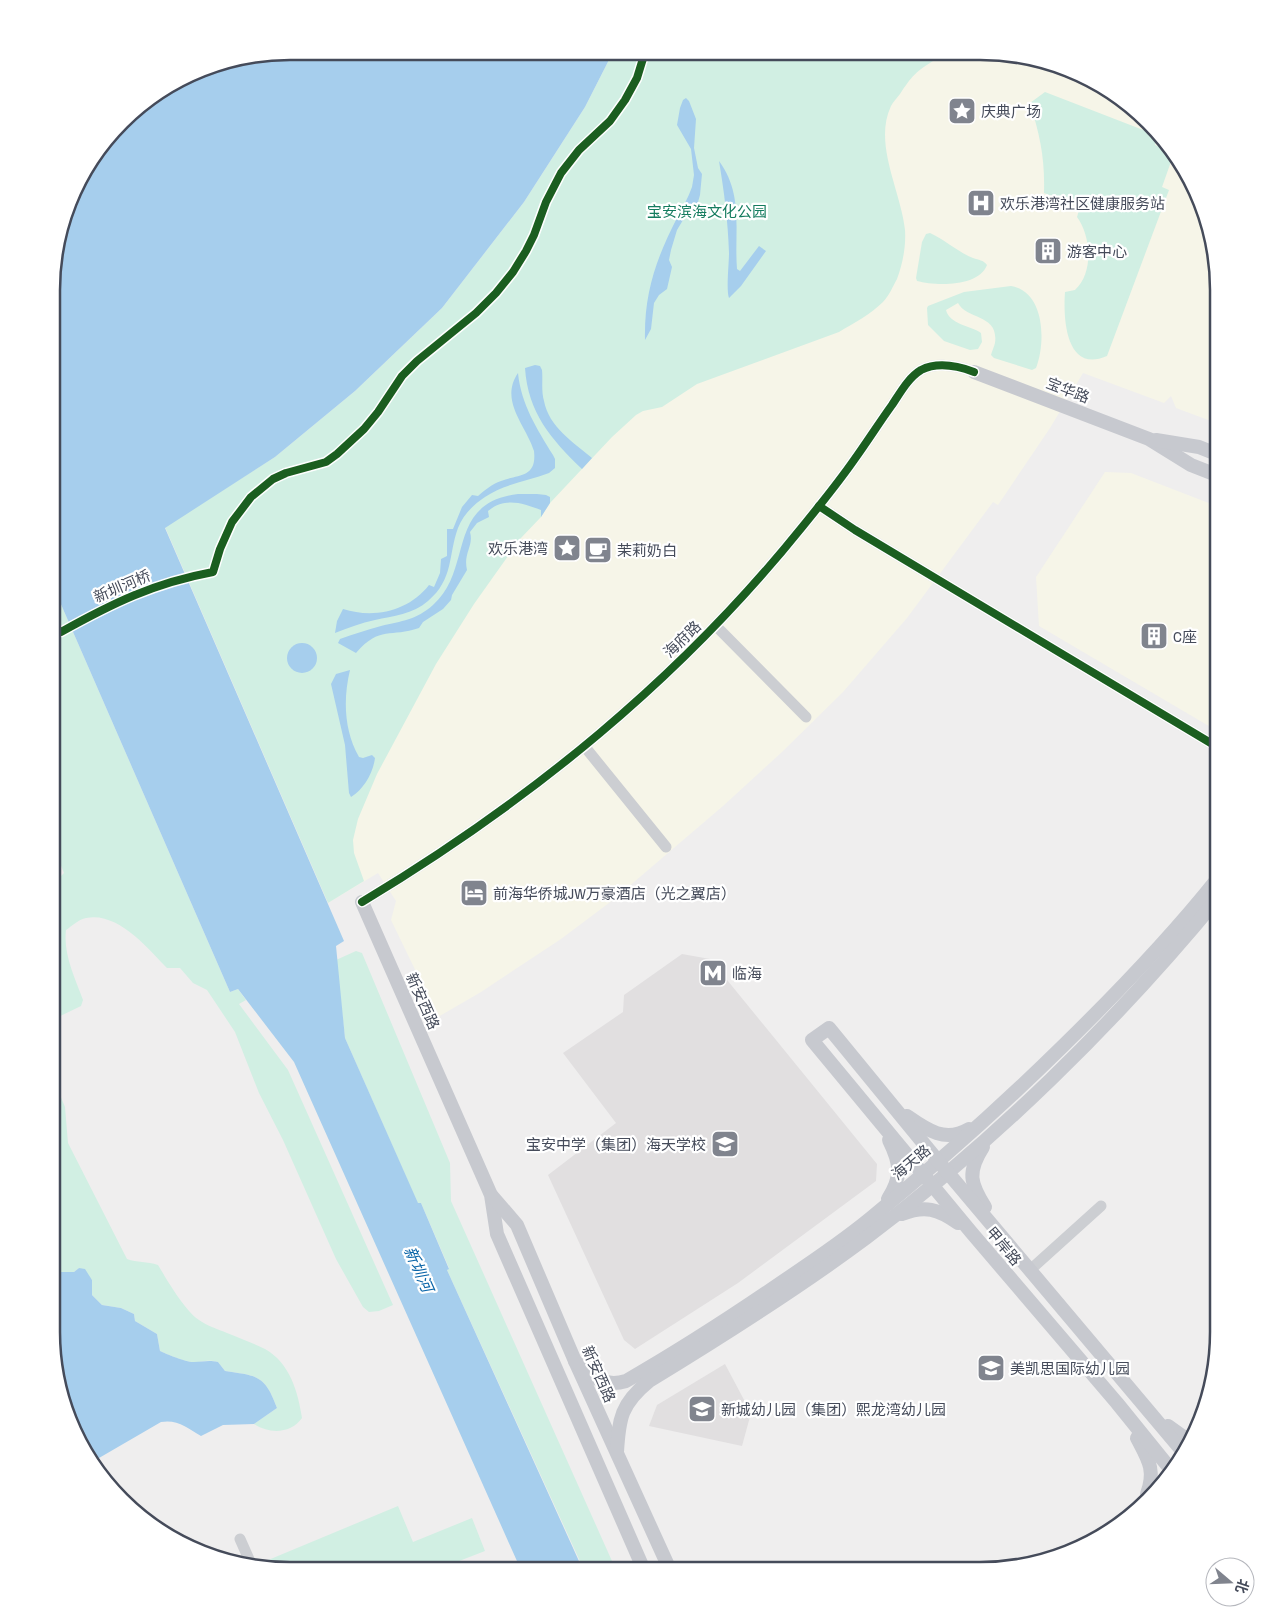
<svg xmlns="http://www.w3.org/2000/svg" width="1270" height="1622" font-family="'Archivo Narrow','Noto Sans SC',sans-serif">
  <style>
    .commercial { fill: #f6f5e8 }
    .education { fill: #e1dfe0 }
    .green { fill: #d1efe3 }
    .water { fill: #a6ceed }
    .lines { fill: none; stroke-linecap: round; stroke-linejoin: round }
    .minor { stroke: #ccced2; stroke-width: 11 }
    .major { stroke: #c7c9cf; stroke-width: 14 }
    .cycleway-casing { stroke: #fff; stroke-width: 11 }
    .cycleway { stroke: #1b5e20; stroke-width: 8 }
    .labels { text-anchor: middle; dominant-baseline: central; stroke-width: 4.5; stroke-linejoin: round; paint-order: stroke }
    .poi-label { font-size: 15px; fill: #454b5a; stroke: #fff; text-anchor: start }
    .park-label { font-size: 15px; fill: #157c5f; stroke: #fff }
    .street-label { font-size: 15px; fill: #454b5a; stroke: #fff }
    .water-label { font-size: 16px; font-style: italic; fill: #0a65a8; stroke: #fff }
    .rim { fill: none; stroke: #454b5a; stroke-width: 2.5 }
  </style>
  <rect width="100%" height="100%" fill="#efeeee"/>
  <g class="commercial">
    <path d="M 613,52 L 1011,53 L 1113,92 L 1187,171 L 1211,228 L 1219,290 L 1219,424 L 1176,408 L 1171,396 L 1164,403 L 1083,373 L 1050,428 L 998,505 L 993,502 L 907,618 L 843,692 L 782,752 L 723,806 L 613,900 L 561,939 L 481,992 L 438,1017 L 391,920 L 396,901 L 378,873 L 328,903 L 585,107 Z"/>
    <path d="M 1105,472 L 1131,473 L 1219,507 L 1219,732 L 1039,626 L 1036,577 Z"/>
  </g>
  <g class="education">
    <path d="M 682,954 L 710,959 L 877,1164 L 876,1181 L 738,1283 L 635,1349 L 624,1340 L 548,1175 L 616,1123 L 563,1053 L 623,1012 L 624,995 Z"/>
    <path d="M 725,1364 L 751,1413 L 742,1446 L 649,1426 L 657,1405 Z"/>
  </g>
  <g class="green">
    <path d="M 613,52 L 933,53 L 935,60 C 917,70 911,77 900,94 C 897,98 893,102 891,106 C 873,144 901,191 905,230 C 906,246 903,263 897,279 C 893,286 889,296 883,302 C 871,314 854,323 839,332 L 697,384 L 662,407 L 643,411 L 636,415 L 612,437 L 550,503 L 541,517 L 520,539 L 474,604 L 436,664 L 377,774 L 358,819 L 353,840 L 354,853 L 364,881 L 328,903 L 165,527 L 275,457 L 355,391 L 442,308 L 524,202 L 585,107 Z"/>
    <path d="M 1045,92 L 1151,133 L 1157,139 L 1155,145 L 1166,149 L 1173,156 L 1162,187 L 1169,190 L 1107,356 C 1066,374 1063,319 1065,292 L 1075,290 C 1094,273 1091,236 1077,217 L 1080,207 L 1044,193 C 1045,158 1040,136 1030,103 Z"/>
    <path d="M 930,233 C 945,240 958,252 973,258 C 979,260 983,260 987,265 C 979,287 936,286 917,281 L 916,278 L 922,242 L 926,234 Z"/>
    <path d="M 1011,286 C 1045,292 1046,342 1036,368 L 1032,370 L 994,358 L 991,355 C 992,351 994,347 995,343 C 999,314 967,320 958,303 L 946,310 C 950,325 970,325 981,333 L 982,342 L 978,349 L 970,350 L 944,341 L 928,325 L 927,308 L 928,306 L 964,292 Z"/>
    <path d="M 53,586 L 230,992 L 238,989 L 246,1000 L 239,1004 L 288,1070 L 393,1305 L 379,1311 L 369,1312 L 363,1307 L 336,1259 L 283,1140 L 259,1093 L 235,1032 L 207,990 L 193,983 L 180,968 L 167,968 C 148,948 117,911 86,918 C 79,919 72,926 66,930 C 63,954 75,978 83,1000 L 81,1006 L 52,1020 L 52,872 L 55,877 L 59,878 L 64,873 L 52,844 Z"/>
    <path d="M 356,951 L 362,953 L 450,1163 L 451,1201 L 616,1570 L 584,1570 L 447,1270 L 449,1268 L 421,1203 L 418,1204 L 345,1038 L 336,960 Z"/>
    <path d="M 52,1076 L 65,1107 L 68,1143 L 127,1259 C 137,1263 147,1261 158,1265 C 167,1280 185,1311 199,1320 C 207,1326 218,1329 227,1333 C 239,1338 253,1343 265,1349 C 290,1363 298,1392 302,1418 C 291,1434 269,1434 254,1424 L 277,1408 C 265,1375 258,1376 225,1371 L 218,1362 C 207,1359 204,1362 194,1362 C 187,1363 166,1354 160,1351 L 157,1334 L 135,1321 L 134,1314 L 121,1308 L 102,1305 L 92,1295 L 92,1280 L 79,1268 L 74,1272 L 60,1272 L 51,1266 Z"/>
    <path d="M 398,1506 L 413,1542 L 472,1518 L 485,1551 L 436,1570 L 274,1570 L 264,1568 L 261,1563 Z"/>
  </g>
  <g class="water">
    <path d="M 290,51 L 613,52 L 585,107 L 524,202 L 442,308 L 355,391 L 275,457 L 165,528 L 344,941 L 336,946 L 345,1038 L 418,1203 L 421,1203 L 449,1269 L 447,1270 L 583,1570 L 521,1570 L 294,1062 L 238,989 L 230,992 L 53,586 L 53,259 L 83,171 L 133,110 L 213,64 Z"/>
    <path d="M 686,98 L 689,101 L 696,119 L 694,148 L 698,168 L 702,174 L 700,195 L 698,202 L 689,210 L 677,230 L 671,250 L 669,260 L 672,267 L 667,289 L 659,295 L 654,303 L 651,329 L 645,340 C 644,293 656,259 677,218 C 683,207 688,198 692,187 L 694,175 L 691,149 L 677,125 L 680,108 L 683,100 Z"/>
    <path d="M 719,161 C 744,195 734,231 737,269 L 740,271 L 759,246 L 766,251 L 741,286 L 729,298 C 726,290 729,264 729,253 C 728,221 724,191 719,161 Z"/>
    <path d="M 535,365 L 540,366 L 542,370 C 543,380 541,391 544,401 C 549,427 573,442 592,458 L 582,469 C 551,439 528,413 525,368 Z"/>
    <path d="M 518,373 C 521,404 537,429 553,455 L 555,459 L 555,468 L 549,473 C 528,481 504,484 485,497 C 473,505 463,515 458,528 C 448,555 454,579 428,601 C 413,614 393,616 375,620 C 361,623 348,628 335,633 L 337,621 L 343,609 C 374,619 409,611 429,585 L 434,587 L 440,573 L 441,559 L 447,556 L 447,529 L 453,529 L 462,507 L 472,495 L 478,496 C 485,490 492,484 501,481 C 519,474 537,478 534,451 C 526,425 499,401 518,373 Z"/>
    <path d="M 518,494 L 537,494 L 546,495 L 550,497 L 550,503 L 541,517 L 541,510 C 522,503 505,497 488,511 L 489,517 L 477,523 L 470,532 C 474,546 463,553 467,570 L 452,595 L 451,600 L 443,609 L 423,622 L 419,628 C 391,638 380,625 356,653 L 338,643 L 340,639 C 353,634 367,630 381,626 C 402,621 416,620 433,605 C 474,569 445,503 518,494 Z"/>
    <circle cx="302" cy="658" r="15"/>
    <path d="M 350,670 C 343,699 344,731 359,757 L 363,758 L 372,755 L 375,758 C 373,773 364,789 351,797 L 349,793 L 345,745 L 331,684 L 336,674 Z"/>
    <path d="M 51,1266 L 60,1272 L 74,1272 L 79,1268 L 85,1269 L 92,1280 L 92,1295 L 102,1305 L 121,1308 L 134,1314 L 135,1321 L 157,1334 L 160,1351 C 166,1354 188,1363 194,1362 C 203,1362 208,1360 218,1362 L 225,1371 C 258,1376 265,1375 277,1408 L 254,1424 L 223,1425 L 201,1436 C 188,1428 177,1419 161,1422 L 99,1458 L 93,1458 L 87,1452 L 85,1453 L 59,1394 L 51,1332 Z"/>
  </g>
  <g class="lines">
    <g class="minor">
      <path d="M 819,506 L 855,530 L 1219,748"/>
      <path d="M 716,626 L 806,717"/>
      <path d="M 585,747 L 666,847"/>
      <path d="M 362,902 C 531,800 679,680 803,526 C 820,505 838,483 854,460 C 867,442 879,423 892,405 C 900,393 908,378 921,370 C 937,362 958,366 974,372"/>
      <path d="M 1030,1270 L 1101,1206"/>
      <path d="M 240,1539 L 252,1566"/>
    </g>
    <g class="major">
      <path d="M 974,372 L 1149,439 L 1191,465 L 1219,476"/>
      <path d="M 1156,440 L 1199,447 L 1219,455"/>
      <path d="M 362,902 L 491,1195 L 497,1234 L 644,1570"/>
      <path d="M 907,1116 C 927,1130 945,1143 969,1129"/>
      <path d="M 983,1147 C 967,1172 970,1183 985,1207"/>
      <path d="M 492,1196 L 517,1225 L 575,1361 L 670,1570"/>
      <path d="M 888,1199 C 902,1177 901,1164 889,1140"/>
      <path d="M 902,1214 C 925,1205 938,1209 958,1223"/>
      <path d="M 575,1361 C 590,1376 604,1388 626,1381 C 680,1350 731,1317 782,1282 C 812,1262 843,1241 871,1218 C 938,1163 1002,1106 1064,1045 C 1118,992 1171,937 1218,878"/>
      <path d="M 1168,1426 L 1182,1436 L 1191,1439"/>
      <path d="M 1137,1438 C 1148,1459 1156,1470 1147,1494"/>
      <path d="M 617,1452 C 619,1418 621,1404 649,1381 C 723,1336 796,1290 866,1238 C 994,1142 1116,1022 1218,898"/>
      <path d="M 1172,1471 L 1117,1403 L 971,1232 L 812,1040 L 829,1028 L 938,1161 L 1184,1453"/>
    </g>
    <defs>
      <g id="cycleway">
        <path d="M 819,506 L 855,530 L 1219,748"/>
        <path d="M 53,626 L 61,632 C 113,603 154,583 213,572 L 220,549 L 232,522 L 251,497 L 273,479 L 286,473 L 326,462 L 337,454 L 364,429 L 378,412 L 402,376 L 417,361 L 476,313 L 496,293 L 513,272 L 526,251 L 534,235 L 546,202 L 561,173 L 579,150 L 610,121 L 625,100 L 637,78 L 645,52"/>
        <path d="M 362,902 C 531,800 679,680 803,526 C 820,505 838,483 854,460 C 867,442 879,423 892,405 C 900,393 908,378 921,370 C 937,362 958,366 974,372"/>
      </g>
    </defs>
    <use href="#cycleway" class="cycleway-casing"/>
    <use href="#cycleway" class="cycleway"/>
  </g>
  <defs>
    <symbol id="sight-square" viewBox="-11 -11 22 22"><rect x="-9" y="-9" width="18" height="18" rx="4" fill="#80848e" stroke="#fff"/><path d="M0-6L1.8-2.2L6-1.7L2.9 1.2L3.7 5.4L0 3.3L-3.7 5.4L-2.9 1.2L-6-1.7L-1.8-2.2Z" fill="#fff"/></symbol>
    <symbol id="hospital-square" viewBox="-11 -11 22 22"><rect x="-9" y="-9" width="18" height="18" rx="4" fill="#80848e" stroke="#fff"/><path d="M-5-5h3v3.5h4V-5h3V5h-3V1.5h-4V5h-3Z" fill="#fff"/></symbol>
    <symbol id="building-square" viewBox="-11 -11 22 22"><rect x="-9" y="-9" width="18" height="18" rx="4" fill="#80848e" stroke="#fff"/><path d="M-4-6H4V6H1V3H-1V6H-4ZM-2.5-4.3h1.7v1.8h-1.7ZM.8-4.3h1.7v1.8H.8ZM-2.5-1h1.7V.8h-1.7ZM.8-1h1.7V.8H.8Z" fill="#fff"/></symbol>
    <symbol id="cafe-square" viewBox="-11 -11 22 22"><rect x="-9" y="-9" width="18" height="18" rx="4" fill="#80848e" stroke="#fff"/><path d="M-5.5-4.5H6V0H3Q3 3.5 0 3.5H-2.5Q-5.5 3.5-5.5 0ZM3-3.2v2h1.7v-2ZM-6 4.5H4V6H-6Z" fill="#fff"/></symbol>
    <symbol id="hotel-square" viewBox="-11 -11 22 22"><rect x="-9" y="-9" width="18" height="18" rx="4" fill="#80848e" stroke="#fff"/><path d="M-6-4.5h1.5V1H6V5H4.5V3h-9V5H-6ZM-4 0a1.8 1.8 0 1 1 3.6 0ZM.5 0V-2.5h3Q6-2.5 6 0Z" fill="#fff"/></symbol>
    <symbol id="metro-square" viewBox="-11 -11 22 22"><rect x="-9" y="-9" width="18" height="18" rx="4" fill="#80848e" stroke="#fff"/><path d="M-5.5 5V-5H-3L0 0L3-5H5.5V5H3V-.5L0 4L-3-.5V5Z" fill="#fff"/></symbol>
    <symbol id="school-square" viewBox="-11 -11 22 22"><rect x="-9" y="-9" width="18" height="18" rx="4" fill="#80848e" stroke="#fff"/><path d="M0-5L7-2L0 1L-7-2ZM-4 1L0 2.5L4 1V4Q0 6-4 4Z" fill="#fff"/></symbol>
  </defs>
  <g fill-rule="evenodd">
    <use href="#sight-square" x="946" y="95" width="32" height="32"/>
    <use href="#hospital-square" x="965" y="187" width="32" height="32"/>
    <use href="#building-square" x="1032" y="235" width="32" height="32"/>
    <use href="#sight-square" x="551" y="532" width="32" height="32"/>
    <use href="#cafe-square" x="582" y="534" width="32" height="32"/>
    <use href="#building-square" x="1138" y="620" width="32" height="32"/>
    <use href="#hotel-square" x="458" y="877" width="32" height="32"/>
    <use href="#metro-square" x="697" y="957" width="32" height="32"/>
    <use href="#school-square" x="709" y="1128" width="32" height="32"/>
    <use href="#school-square" x="975" y="1352" width="32" height="32"/>
    <use href="#school-square" x="686" y="1393" width="32" height="32"/>
  </g>
  <g class="labels">
    <g class="poi-label">
      <text x="981" y="111">庆典广场</text>
      <text x="1000" y="203">欢乐港湾社区健康服务站</text>
      <text x="1067" y="251">游客中心</text>
      <text x="548" y="548" text-anchor="end">欢乐港湾</text>
      <text x="617" y="550">茉莉奶白</text>
      <text x="1173" y="636">C座</text>
      <text x="493" y="893">前海华侨城JW万豪酒店（光之翼店）</text>
      <text x="732" y="973">临海</text>
      <text x="706" y="1144" text-anchor="end">宝安中学（集团）海天学校</text>
      <text x="1010" y="1368">美凯思国际幼儿园</text>
      <text x="721" y="1409">新城幼儿园（集团）熙龙湾幼儿园</text>
    </g>
    <g class="park-label">
      <text x="707" y="211">宝安滨海文化公园</text>
    </g>
    <g class="street-label">
      <text transform="translate(1068 390) rotate(21)">宝华路</text>
      <text transform="translate(122 586) rotate(-23)">新圳河桥</text>
      <text transform="translate(682 639) rotate(-44)">海府路</text>
      <text transform="translate(423 1001) rotate(66)">新安西路</text>
      <text transform="translate(911 1162) rotate(-40)">海天路</text>
      <text transform="translate(1004 1246) rotate(50)">甲岸路</text>
      <text transform="translate(599 1374) rotate(66)">新安西路</text>
    </g>
    <g class="water-label">
      <text transform="translate(419 1269) rotate(66)">新圳河</text>
    </g>
  </g>
  <path d="M0 0H1270V1622H0ZM290 60H980A230 230 0 0 1 1210 290V1332A230 230 0 0 1 980 1562H290A230 230 0 0 1 60 1332V290A230 230 0 0 1 290 60Z" fill="#fff" fill-rule="evenodd"/>
  <path class="rim" d="M290 60H980A230 230 0 0 1 1210 290V1332A230 230 0 0 1 980 1562H290A230 230 0 0 1 60 1332V290A230 230 0 0 1 290 60Z"/>
  <g transform="translate(1230 1582) rotate(109)"><circle r="24" fill="#ffffff" stroke="#b5b7bd"/>
  <path d="M0-4L9 19L0 12L-9 19Z" fill="#80848e"/>
  <text y="-8" font-size="14" font-weight="bold" text-anchor="middle" fill="#454b5a">北</text>
  </g>
</svg>
